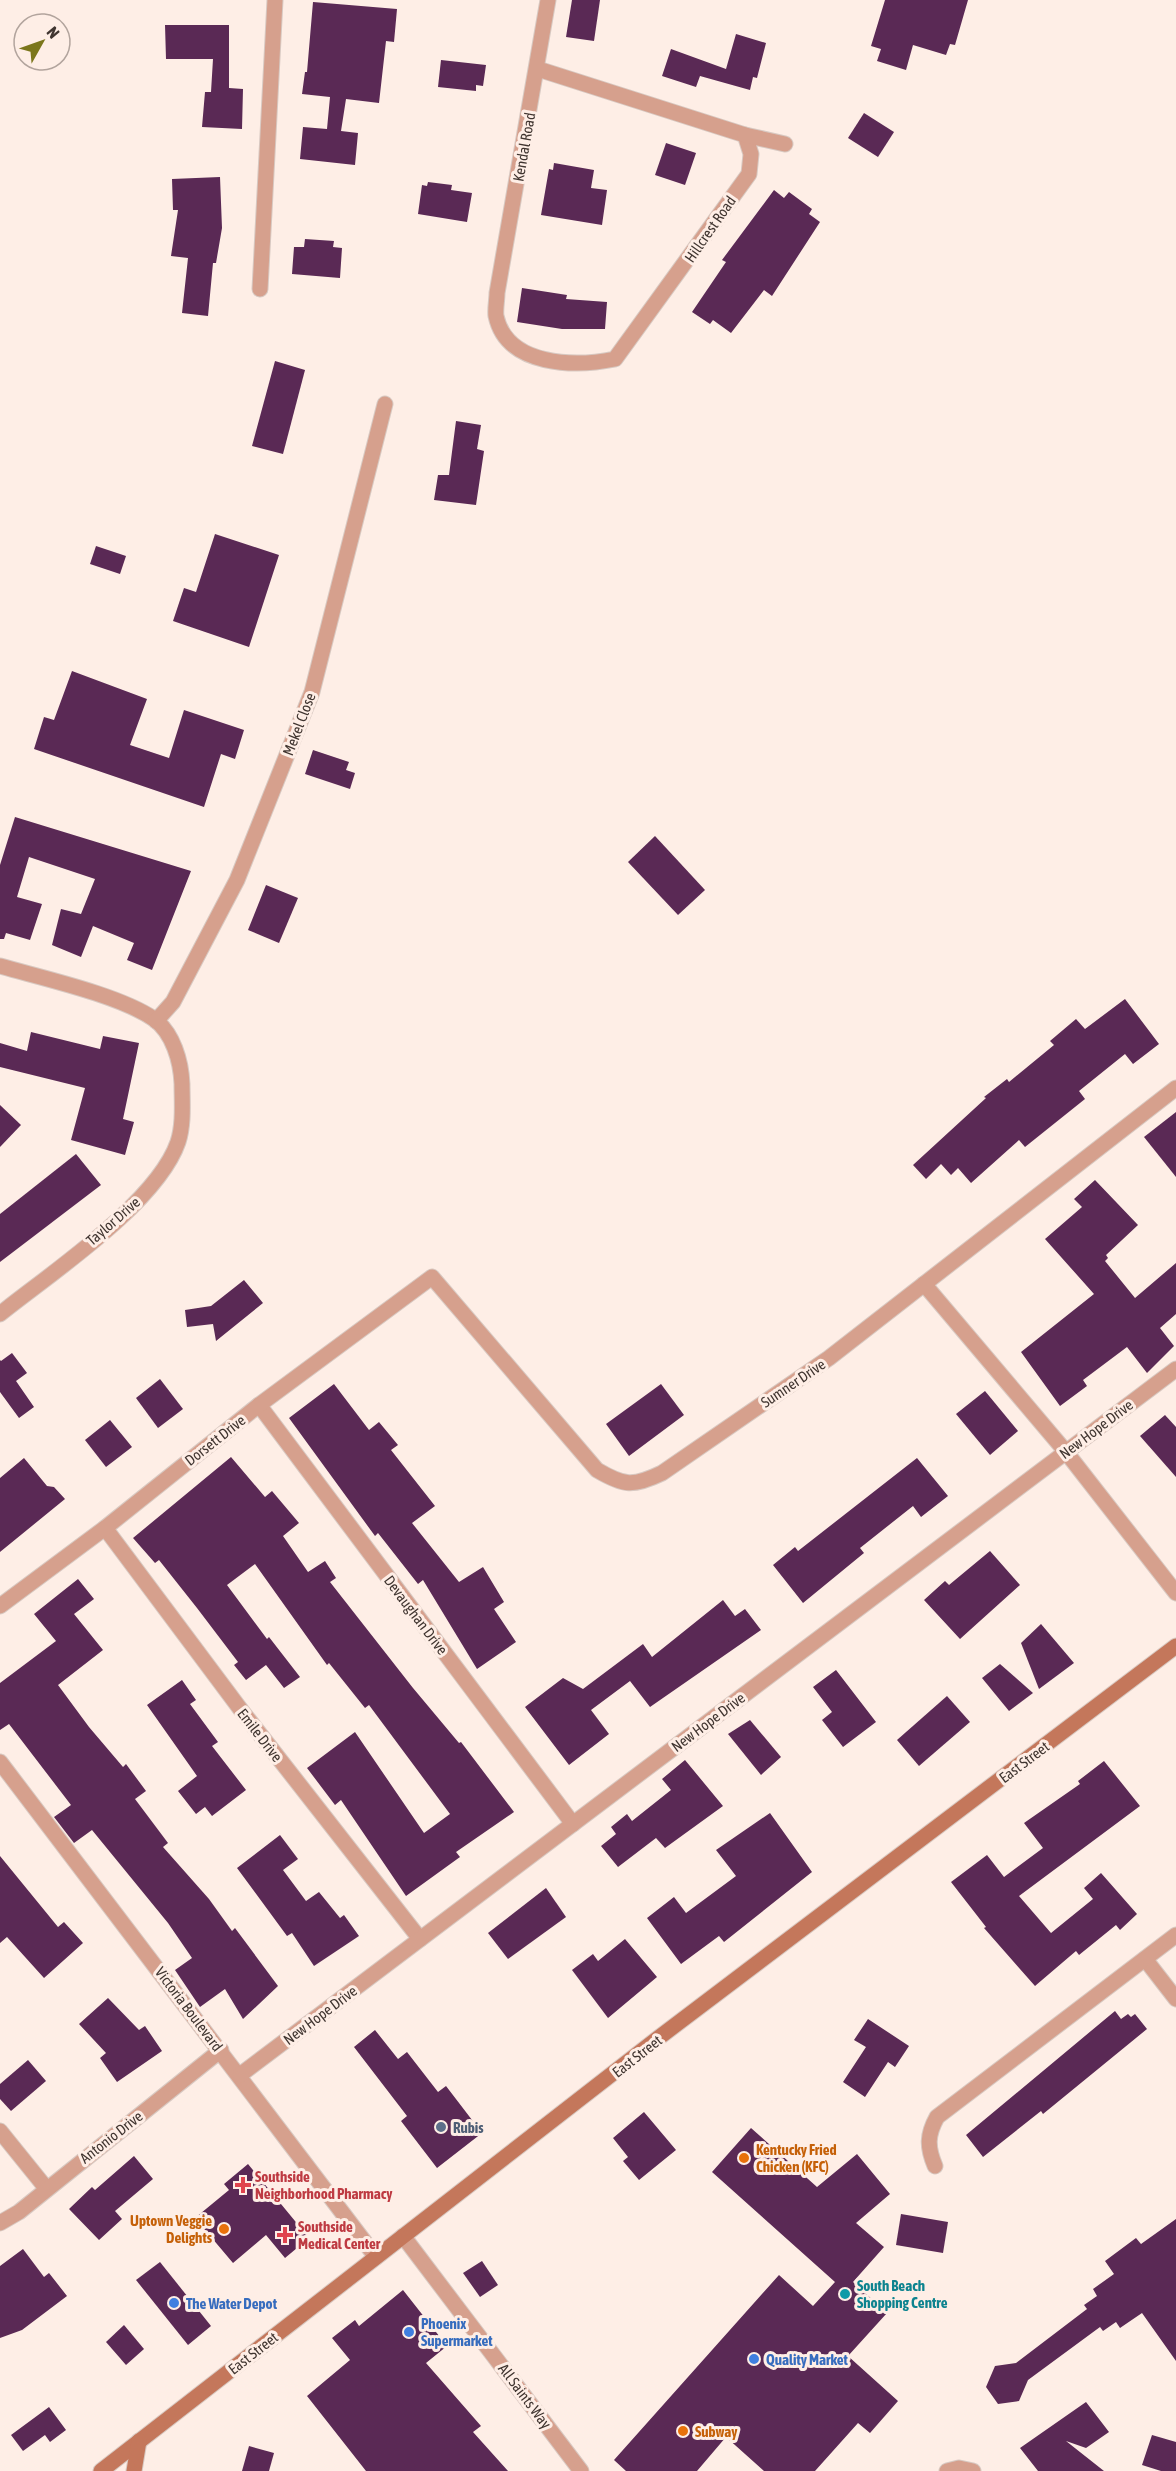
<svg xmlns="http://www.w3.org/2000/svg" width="1176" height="2471" font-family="'Asap Condensed',sans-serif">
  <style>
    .building { fill: #5a2955 }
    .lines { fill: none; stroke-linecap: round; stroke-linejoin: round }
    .minor-casing { stroke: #d8c9c2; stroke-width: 17 }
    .secondary-casing { stroke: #d8c9c2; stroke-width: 17 }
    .minor { stroke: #d6a08d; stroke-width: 15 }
    .secondary { stroke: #c4775b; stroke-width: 15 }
    .service-dot { fill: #5c6f8a; stroke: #feeee6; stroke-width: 2 }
    .food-dot { fill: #e8710a; stroke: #feeee6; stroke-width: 2 }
    .health-dot { fill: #e0444e; stroke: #feeee6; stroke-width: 2 }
    .culture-dot { fill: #0f9aa8; stroke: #feeee6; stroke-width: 2 }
    .shop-dot { fill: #3f7fe0; stroke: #feeee6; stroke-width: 2 }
    .labels { text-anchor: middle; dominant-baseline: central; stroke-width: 6; stroke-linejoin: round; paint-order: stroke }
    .street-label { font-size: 15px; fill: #403530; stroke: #feeee6 }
    .service-label { font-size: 15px; font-weight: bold; fill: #4e5e75; stroke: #feeee6; text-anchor: start }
    .food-label { font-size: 15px; font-weight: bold; fill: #c56008; stroke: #feeee6; text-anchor: start }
    .health-label { font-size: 15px; font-weight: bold; fill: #be3a42; stroke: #feeee6; text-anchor: start }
    .culture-label { font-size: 15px; font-weight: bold; fill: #0d838f; stroke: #feeee6; text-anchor: start }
    .shop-label { font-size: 15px; font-weight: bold; fill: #366cbe; stroke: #feeee6; text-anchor: start }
  </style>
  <rect width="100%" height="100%" fill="#feeee6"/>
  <g class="building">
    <path d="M 572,0 L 600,0 L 594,41 L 566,37 Z"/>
    <path d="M 885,0 L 968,0 L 955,45 L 950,44 L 946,55 L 913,45 L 906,70 L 877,61 L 881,49 L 871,46 Z"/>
    <path d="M 313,2 L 397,9 L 394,42 L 386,41 L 379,103 L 346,99 L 341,131 L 358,133 L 355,165 L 300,159 L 303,127 L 327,129 L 330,97 L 302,94 L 305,72 L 307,72 Z"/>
    <path d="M 165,25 L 229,25 L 229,88 L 243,89 L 242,129 L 202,127 L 205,92 L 211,92 L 213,59 L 166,59 Z"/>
    <path d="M 736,34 L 766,43 L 757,78 L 753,77 L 750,90 L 700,76 L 696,87 L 662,76 L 671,49 L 726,69 Z"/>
    <path d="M 441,60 L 486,65 L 483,86 L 476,85 L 476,91 L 438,87 Z"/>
    <path d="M 864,113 L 894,132 L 878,157 L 848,138 Z"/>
    <path d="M 666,143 L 696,153 L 685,185 L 655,175 Z"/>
    <path d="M 554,163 L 594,170 L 591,188 L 607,190 L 602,225 L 541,215 L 549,169 L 553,170 Z"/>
    <path d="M 220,177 L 222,228 L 216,263 L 213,263 L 208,316 L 182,313 L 188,258 L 171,256 L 178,210 L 173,210 L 172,179 Z"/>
    <path d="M 428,182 L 452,185 L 451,190 L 472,193 L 467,222 L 418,214 L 422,185 L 427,186 Z"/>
    <path d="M 774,190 L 784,198 L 789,192 L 812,209 L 809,214 L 820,222 L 772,296 L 764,290 L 731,333 L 713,320 L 710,324 L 692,312 L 726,262 L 722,260 Z"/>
    <path d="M 305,239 L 334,241 L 333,247 L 342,248 L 340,278 L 292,274 L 294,247 L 304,247 Z"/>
    <path d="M 522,288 L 567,295 L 566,299 L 607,302 L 605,329 L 562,329 L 517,322 Z"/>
    <path d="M 275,361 L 305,370 L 283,454 L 252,446 Z"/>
    <path d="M 456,421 L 481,425 L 477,449 L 484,451 L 476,505 L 434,500 L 438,475 L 449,475 Z"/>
    <path d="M 215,534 L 279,555 L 249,647 L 173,621 L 184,588 L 196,592 Z"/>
    <path d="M 96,546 L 126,556 L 120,574 L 90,564 Z"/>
    <path d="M 72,671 L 147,699 L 130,745 L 169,758 L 184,710 L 244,730 L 235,759 L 221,754 L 204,807 L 34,749 L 44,717 L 54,720 Z"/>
    <path d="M 313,750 L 349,762 L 346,770 L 355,773 L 350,789 L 305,774 Z"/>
    <path d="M 15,817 L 191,871 L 152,970 L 127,960 L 134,943 L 93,926 L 81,957 L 52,945 L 61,909 L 81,914 L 95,879 L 29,857 L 17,897 L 42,904 L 30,940 L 6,933 L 4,939 L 0,939 L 0,865 Z"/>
    <path d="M 655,836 L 705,890 L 678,915 L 628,862 Z"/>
    <path d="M 266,885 L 298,898 L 279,943 L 248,930 Z"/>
    <path d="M 1125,999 L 1159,1044 L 1133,1064 L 1125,1054 L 1079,1091 L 1085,1099 L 1025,1147 L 1019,1140 L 971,1183 L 958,1168 L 951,1175 L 941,1164 L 926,1179 L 913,1165 L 986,1098 L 984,1097 L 1007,1079 L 1009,1082 L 1054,1045 L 1050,1041 L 1076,1019 L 1085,1029 Z"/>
    <path d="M 31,1032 L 100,1049 L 103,1036 L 139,1043 L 123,1119 L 134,1122 L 125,1155 L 71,1140 L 85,1088 L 0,1067 L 0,1043 L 27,1051 Z"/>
    <path d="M 0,1105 L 21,1125 L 0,1147 Z"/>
    <path d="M 1176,1112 L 1176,1177 L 1144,1137 Z"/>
    <path d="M 76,1154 L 101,1185 L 0,1262 L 0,1214 Z"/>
    <path d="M 1095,1180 L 1138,1225 L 1106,1255 L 1108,1258 L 1105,1261 L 1135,1298 L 1176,1263 L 1176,1314 L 1160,1328 L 1174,1346 L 1147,1373 L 1127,1347 L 1083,1380 L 1087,1386 L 1060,1406 L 1021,1352 L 1094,1294 L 1045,1239 L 1082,1207 L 1074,1199 Z"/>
    <path d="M 244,1280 L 263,1303 L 216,1341 L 213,1324 L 187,1327 L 185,1310 L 211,1306 Z"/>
    <path d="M 12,1353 L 27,1373 L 16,1381 L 34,1407 L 19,1418 L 0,1392 L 0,1360 L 1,1361 Z"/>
    <path d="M 160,1379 L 183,1409 L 158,1428 L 136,1398 Z"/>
    <path d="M 334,1384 L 369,1430 L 379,1422 L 398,1445 L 391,1450 L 435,1506 L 412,1523 L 459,1582 L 483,1567 L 504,1602 L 494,1609 L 516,1642 L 477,1669 L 423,1580 L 418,1584 L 378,1533 L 375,1536 L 289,1418 Z"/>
    <path d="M 661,1384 L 684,1415 L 629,1456 L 606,1424 Z"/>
    <path d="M 985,1391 L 1018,1431 L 990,1455 L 956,1414 Z"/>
    <path d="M 1165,1415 L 1176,1427 L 1176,1477 L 1140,1436 Z"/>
    <path d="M 110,1420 L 132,1447 L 106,1467 L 85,1440 Z"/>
    <path d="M 231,1457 L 265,1497 L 272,1491 L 299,1523 L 283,1536 L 308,1572 L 325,1561 L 336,1578 L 330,1582 L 413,1688 L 459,1743 L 461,1742 L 514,1812 L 456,1852 L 460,1857 L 406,1896 L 341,1800 L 335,1805 L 307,1768 L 355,1732 L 424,1833 L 450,1814 L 369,1705 L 365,1708 L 329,1663 L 327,1665 L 255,1564 L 227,1585 L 267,1639 L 269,1637 L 300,1677 L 284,1688 L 266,1665 L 246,1680 L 234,1665 L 238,1662 L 197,1608 L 159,1560 L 155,1563 L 133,1538 Z"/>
    <path d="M 24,1458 L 47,1486 L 54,1487 L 65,1499 L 0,1552 L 0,1478 Z"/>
    <path d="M 917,1458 L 948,1496 L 921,1517 L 913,1506 L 860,1548 L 864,1553 L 803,1603 L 773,1565 L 795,1547 L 798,1551 Z"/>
    <path d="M 990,1551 L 1020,1585 L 960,1639 L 924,1600 L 945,1581 L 949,1585 Z"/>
    <path d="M 78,1579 L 94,1599 L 74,1614 L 103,1650 L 58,1685 L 89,1727 L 123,1767 L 126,1764 L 146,1791 L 135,1799 L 168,1843 L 163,1847 L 209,1899 L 232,1931 L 235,1928 L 278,1986 L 243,2019 L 225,1989 L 200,2007 L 175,1970 L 192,1958 L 168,1923 L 92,1830 L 74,1843 L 54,1817 L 71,1805 L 9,1724 L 0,1730 L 0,1683 L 56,1641 L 34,1614 Z"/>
    <path d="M 723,1600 L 735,1616 L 745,1609 L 761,1630 L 650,1707 L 630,1681 L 591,1710 L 609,1734 L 569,1765 L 525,1707 L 563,1678 L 583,1689 L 643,1644 L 652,1657 Z"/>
    <path d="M 1041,1624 L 1074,1663 L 1039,1689 L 1021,1643 Z"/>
    <path d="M 1000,1664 L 1033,1693 L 1009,1711 L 982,1678 Z"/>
    <path d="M 836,1670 L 876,1722 L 843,1747 L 822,1720 L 832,1712 L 813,1687 Z"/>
    <path d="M 182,1680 L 196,1700 L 190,1704 L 218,1742 L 212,1746 L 246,1790 L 212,1816 L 205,1807 L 196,1814 L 178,1791 L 197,1776 L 147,1705 Z"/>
    <path d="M 947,1696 L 970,1722 L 919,1766 L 897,1740 Z"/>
    <path d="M 750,1720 L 781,1757 L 761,1775 L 728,1734 Z"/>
    <path d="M 685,1760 L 723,1806 L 665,1848 L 656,1838 L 618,1867 L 601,1846 L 616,1834 L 611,1827 L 627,1814 L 632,1821 L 671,1790 L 662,1779 Z"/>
    <path d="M 1104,1761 L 1140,1806 L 1019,1896 L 1051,1933 L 1093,1899 L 1084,1888 L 1101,1873 L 1137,1914 L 1120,1930 L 1116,1925 L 1079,1955 L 1076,1951 L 1035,1986 L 984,1928 L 986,1927 L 951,1882 L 987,1855 L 1004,1877 L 1043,1848 L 1024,1823 L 1080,1784 L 1078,1781 Z"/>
    <path d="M 770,1813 L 812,1872 L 724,1942 L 719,1936 L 681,1964 L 647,1918 L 674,1897 L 686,1913 L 736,1876 L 716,1850 Z"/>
    <path d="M 280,1835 L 298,1859 L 283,1870 L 306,1901 L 319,1892 L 340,1918 L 344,1915 L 359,1936 L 314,1966 L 292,1933 L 287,1936 L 237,1868 Z"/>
    <path d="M 0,1856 L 58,1927 L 64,1922 L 83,1943 L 44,1978 L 7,1937 L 0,1943 Z"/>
    <path d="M 546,1888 L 566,1917 L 508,1959 L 488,1933 Z"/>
    <path d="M 625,1939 L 657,1977 L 608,2018 L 572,1970 L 593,1954 L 598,1961 Z"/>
    <path d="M 108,1998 L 139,2030 L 145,2026 L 162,2051 L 117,2082 L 100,2058 L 106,2053 L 79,2024 Z"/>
    <path d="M 1115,2011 L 1121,2019 L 1128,2014 L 1131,2017 L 1135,2014 L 1147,2029 L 1043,2114 L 1041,2111 L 983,2157 L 966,2135 Z"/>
    <path d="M 868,2019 L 909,2046 L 895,2067 L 888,2062 L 865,2097 L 843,2082 L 866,2047 L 854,2040 Z"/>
    <path d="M 375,2030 L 398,2059 L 407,2052 L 438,2092 L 446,2086 L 482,2133 L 437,2168 L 401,2121 L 407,2116 L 354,2047 Z"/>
    <path d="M 28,2060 L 46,2081 L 11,2111 L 0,2099 L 0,2084 Z"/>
    <path d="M 644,2112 L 676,2150 L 639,2180 L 623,2161 L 628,2157 L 613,2138 Z"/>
    <path d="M 751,2128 L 817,2187 L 857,2154 L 890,2194 L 856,2223 L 884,2247 L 853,2282 L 887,2313 L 848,2356 L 898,2401 L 870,2433 L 858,2423 L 815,2471 L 764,2471 L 726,2437 L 697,2471 L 626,2471 L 614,2460 L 779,2275 L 813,2306 L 835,2282 L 712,2172 Z"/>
    <path d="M 134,2156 L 153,2179 L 115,2211 L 122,2219 L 99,2240 L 69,2209 L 92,2187 L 95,2190 Z"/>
    <path d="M 248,2164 L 309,2238 L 285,2258 L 266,2235 L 233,2263 L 195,2218 L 229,2190 L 224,2184 Z"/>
    <path d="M 901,2214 L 948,2222 L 943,2253 L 896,2245 Z"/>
    <path d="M 1176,2219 L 1176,2361 L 1142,2313 L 1120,2328 L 1116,2322 L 1103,2331 L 1100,2327 L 1028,2380 L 1019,2401 L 998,2404 L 986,2387 L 995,2366 L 1016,2363 L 1087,2309 L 1084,2305 L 1097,2296 L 1093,2289 L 1114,2274 L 1105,2261 L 1136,2238 L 1141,2244 Z"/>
    <path d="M 23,2249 L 44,2277 L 49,2273 L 67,2296 L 22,2330 L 0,2338 L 0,2266 Z"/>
    <path d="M 482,2261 L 498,2285 L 480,2297 L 463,2273 Z"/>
    <path d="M 160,2262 L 211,2326 L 188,2345 L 136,2280 Z"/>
    <path d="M 403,2290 L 447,2346 L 426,2363 L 481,2426 L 473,2432 L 508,2471 L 366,2471 L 307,2396 L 350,2360 L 332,2338 L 355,2320 L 359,2326 Z"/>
    <path d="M 124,2325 L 144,2349 L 126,2365 L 106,2342 Z"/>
    <path d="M 1086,2402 L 1109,2432 L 1086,2448 L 1066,2441 L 1104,2471 L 1038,2471 L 1020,2448 Z"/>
    <path d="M 49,2407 L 66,2430 L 50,2442 L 45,2435 L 23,2451 L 11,2435 Z"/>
    <path d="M 1152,2435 L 1176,2442 L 1176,2471 L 1161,2471 L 1142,2465 Z"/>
    <path d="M 249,2446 L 274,2453 L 269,2471 L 242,2471 Z"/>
  </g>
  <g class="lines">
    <defs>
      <g id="minor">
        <path d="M 538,69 L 745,135 L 751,154 L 749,174 L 615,359 C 576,367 507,367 496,316 C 495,309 497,300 497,293 L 548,0"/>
        <path d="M 745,135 L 785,144"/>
        <path d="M 260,289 L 275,0"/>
        <path d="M 0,966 C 42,978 119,995 154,1019 C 173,1033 181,1061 182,1084 C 182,1102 184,1124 178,1142 C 157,1203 51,1273 0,1314"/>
        <path d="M 156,1021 L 173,1002 L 237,880 L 312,692 L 385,404"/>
        <path d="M 924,1284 L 1066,1452 L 1176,1593"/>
        <path d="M 259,1405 L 573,1824"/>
        <path d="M 105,1528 L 241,1710 L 420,1939"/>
        <path d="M 0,1606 L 105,1528 L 259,1405 L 432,1277 L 597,1470 C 624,1486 633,1487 662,1473 L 829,1358 L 1176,1088"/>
        <path d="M 0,1762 L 376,2257"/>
        <path d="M 1145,1959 L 1176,1999"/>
        <path d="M 240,2075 L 1176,1369"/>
        <path d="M 0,2131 L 46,2188"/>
        <path d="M 935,2166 C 927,2147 927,2135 937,2117 L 1176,1935"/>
        <path d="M 0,2223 L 19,2212 L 221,2050"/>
        <path d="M 403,2236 L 581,2471"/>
        <path d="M 947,2471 L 959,2468 L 973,2471"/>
      </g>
      <g id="secondary">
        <path d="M 101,2471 L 657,2039 L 1176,1646"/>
        <path d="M 134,2471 L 139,2441"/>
      </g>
    </defs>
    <use href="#minor" class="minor-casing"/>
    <use href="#secondary" class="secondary-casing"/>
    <use href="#minor" class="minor"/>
    <use href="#secondary" class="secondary"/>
  </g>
  <circle class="service-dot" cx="441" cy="2127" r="6"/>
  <g class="food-dot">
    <circle cx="744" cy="2158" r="6"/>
    <circle cx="224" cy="2229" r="6"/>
    <circle cx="683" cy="2431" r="6"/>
  </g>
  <g class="health-dot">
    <path d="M240 2176h6v6h6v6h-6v6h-6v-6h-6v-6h6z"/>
    <path d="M282 2226h6v6h6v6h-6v6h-6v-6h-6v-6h6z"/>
  </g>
  <circle class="culture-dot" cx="845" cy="2294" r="6"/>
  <g class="shop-dot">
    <circle cx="174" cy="2303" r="6"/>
    <circle cx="409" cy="2332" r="6"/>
    <circle cx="754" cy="2359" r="6"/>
  </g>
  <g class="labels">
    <g class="street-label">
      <text transform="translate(524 147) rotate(-80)">Kendal Road</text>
      <text transform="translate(710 229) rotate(-55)">Hillcrest Road</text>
      <text transform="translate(299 724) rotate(-69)">Mekel Close</text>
      <text transform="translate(113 1221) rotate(-41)">Taylor Drive</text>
      <text transform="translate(793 1383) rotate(-34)">Sumner Drive</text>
      <text transform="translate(1096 1429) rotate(-37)">New Hope Drive</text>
      <text transform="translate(215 1440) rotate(-38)">Dorsett Drive</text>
      <text transform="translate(416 1615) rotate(53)">Devaughan Drive</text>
      <text transform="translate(708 1722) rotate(-37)">New Hope Drive</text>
      <text transform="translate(260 1735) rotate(52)">Emile Drive</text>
      <text transform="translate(1024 1762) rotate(-37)">East Street</text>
      <text transform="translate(189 2009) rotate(53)">Victoria Boulevard</text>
      <text transform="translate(320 2015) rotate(-37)">New Hope Drive</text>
      <text transform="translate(637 2056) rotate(-38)">East Street</text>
      <text transform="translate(111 2137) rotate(-38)">Antonio Drive</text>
      <text transform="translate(253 2353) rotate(-38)">East Street</text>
      <text transform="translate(525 2396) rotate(53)">All Saints Way</text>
    </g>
    <g class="service-label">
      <text x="453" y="2127">Rubis</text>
    </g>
    <g class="food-label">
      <text x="756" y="2149">Kentucky Fried<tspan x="756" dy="17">Chicken (KFC)</tspan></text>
      <text x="212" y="2220" text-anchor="end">Uptown Veggie<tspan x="212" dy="17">Delights</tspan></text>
      <text x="695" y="2431">Subway</text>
    </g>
    <g class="health-label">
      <text x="255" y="2176">Southside<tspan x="255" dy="17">Neighborhood Pharmacy</tspan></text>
      <text x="298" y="2226">Southside<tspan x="298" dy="17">Medical Center</tspan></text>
    </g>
    <g class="culture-label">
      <text x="857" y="2285">South Beach<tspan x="857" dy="17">Shopping Centre</tspan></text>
    </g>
    <g class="shop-label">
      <text x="186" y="2303">The Water Depot</text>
      <text x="421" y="2323">Phoenix<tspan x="421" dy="17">Supermarket</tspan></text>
      <text x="766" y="2359">Quality Market</text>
    </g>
  </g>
  <g transform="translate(42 42) rotate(50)"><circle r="28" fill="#feeee6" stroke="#b2a49d" stroke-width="1.5"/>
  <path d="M0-4.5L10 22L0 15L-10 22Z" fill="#7b761b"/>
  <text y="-9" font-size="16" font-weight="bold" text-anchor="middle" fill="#403530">N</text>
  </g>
</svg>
